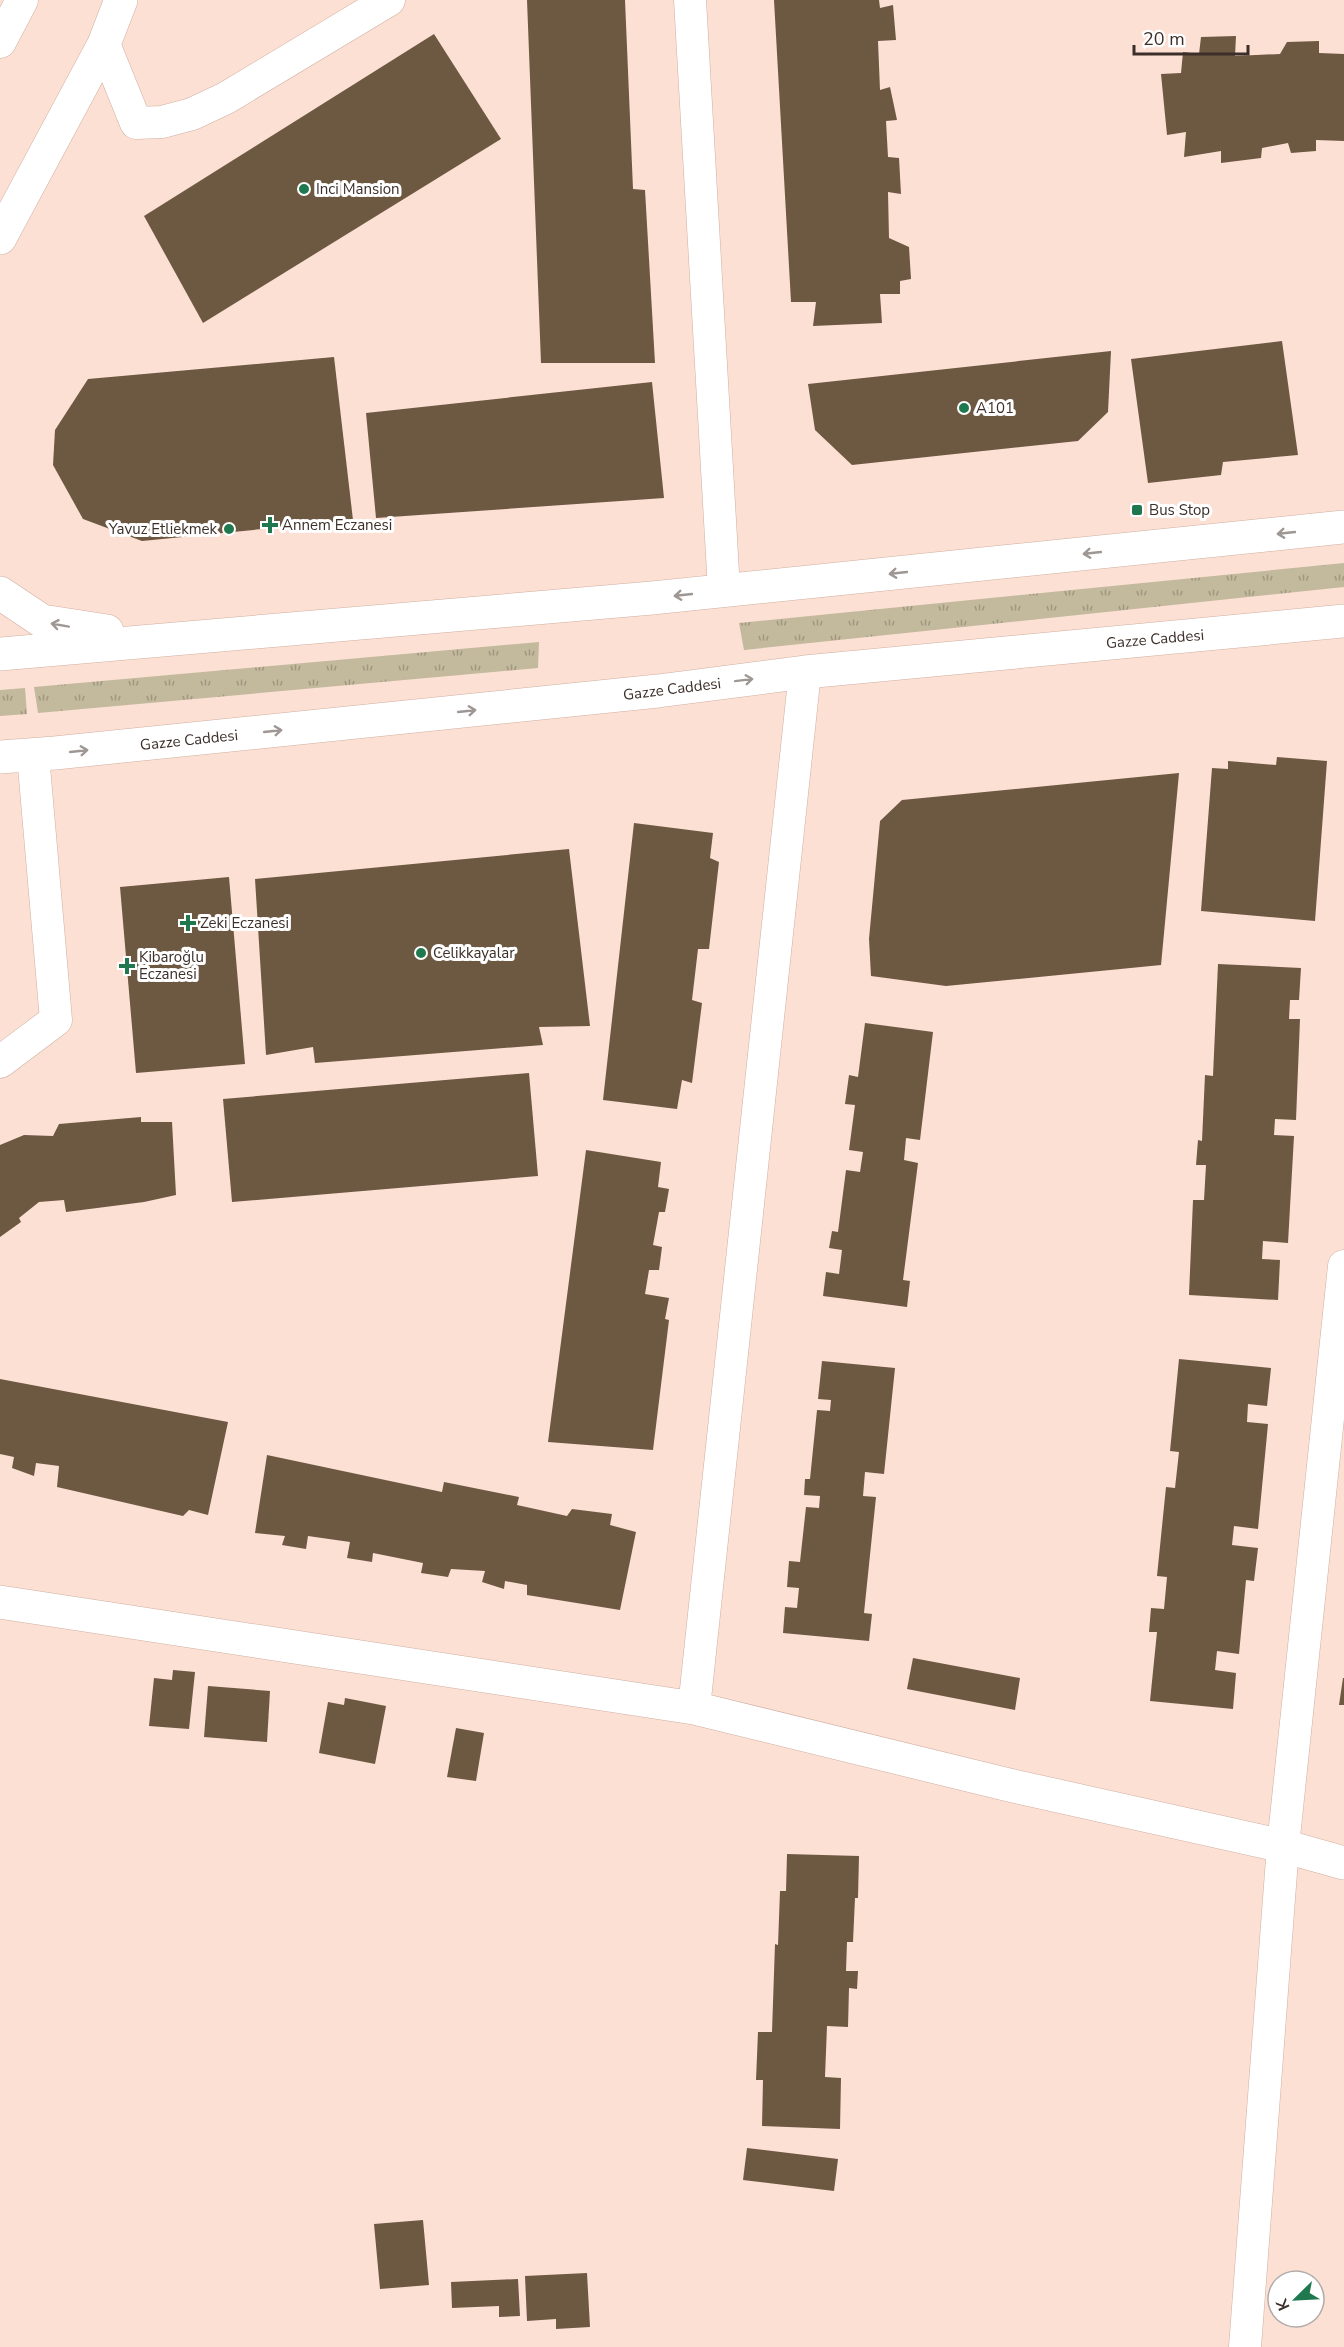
<svg xmlns="http://www.w3.org/2000/svg" width="1344" height="2347" font-family="'Nunito Sans',sans-serif">
  <style>
    .grass { fill: url(#grass-tufts) }
    .building { fill: #6d5842 }
    .lines { fill: none; stroke-linecap: round; stroke-linejoin: round }
    .minor-casing { stroke: #d0afa1; stroke-width: 33 }
    .tertiary-casing { stroke: #d0afa1; stroke-width: 34 }
    .secondary-casing { stroke: #d0afa1; stroke-width: 34 }
    .minor { stroke: #fff; stroke-width: 32 }
    .tertiary { stroke: #fff; stroke-width: 33 }
    .secondary { stroke: #fff; stroke-width: 33 }
    .oneway { stroke: #9e9794 }
    .poi-dot { fill: #20794e; stroke: #fff; stroke-width: 2 }
    .labels { text-anchor: middle; dominant-baseline: central; stroke-width: 6; stroke-linejoin: round; paint-order: stroke }
    .poi-label { font-size: 15px; fill: #3c2f29; stroke: #fff; text-anchor: start }
    .street-label { font-size: 15px; fill: #3c2f29; stroke: #fff }
  </style>
  <defs>
    <pattern id="grass-tufts" width="24" height="20" patternUnits="userSpaceOnUse" patternTransform="scale(1.5)"><rect width="24" height="20" fill="#c3b99d"/><path d="M3 7l-1-3M5 7V3M7 7l1-3M15 17l-1-3M17 17v-4M19 17l1-3" fill="none" stroke="#a09780"/></pattern>
  </defs>
  <rect width="100%" height="100%" fill="#fce0d4"/>
  <g class="grass">
    <path d="M 1344,563 L 1344,587 L 744,650 L 739,623 Z"/>
    <path d="M 539,642 L 538,668 L 38,713 L 34,687 Z"/>
    <path d="M 25,688 L 27,714 L 0,716 L 0,690 Z"/>
  </g>
  <g class="building">
    <path d="M 527,0 L 625,0 L 633,189 L 645,190 L 655,363 L 541,363 Z"/>
    <path d="M 774,0 L 879,0 L 880,8 L 893,5 L 896,40 L 878,41 L 880,90 L 890,87 L 897,120 L 886,121 L 888,157 L 899,158 L 901,194 L 888,192 L 889,238 L 909,247 L 911,279 L 900,281 L 900,294 L 880,294 L 882,323 L 813,326 L 816,302 L 791,302 Z"/>
    <path d="M 434,34 L 501,139 L 203,323 L 144,216 Z"/>
    <path d="M 1236,36 L 1235,56 L 1280,54 L 1287,42 L 1319,41 L 1319,53 L 1344,54 L 1344,141 L 1316,140 L 1316,151 L 1291,153 L 1288,143 L 1262,148 L 1261,158 L 1221,163 L 1221,151 L 1184,157 L 1186,132 L 1167,135 L 1161,74 L 1181,73 L 1183,52 L 1199,54 L 1201,37 Z"/>
    <path d="M 1282,341 L 1298,455 L 1223,462 L 1221,475 L 1148,483 L 1131,359 Z"/>
    <path d="M 1111,351 L 1108,412 L 1078,441 L 852,465 L 815,430 L 808,384 Z"/>
    <path d="M 334,357 L 353,520 L 142,541 L 83,519 L 53,465 L 55,430 L 88,379 Z"/>
    <path d="M 652,382 L 664,498 L 376,518 L 366,413 Z"/>
    <path d="M 1277,757 L 1327,761 L 1315,921 L 1201,911 L 1212,768 L 1228,769 L 1228,761 L 1276,765 Z"/>
    <path d="M 1179,773 L 1161,965 L 946,986 L 871,976 L 869,939 L 880,821 L 902,800 Z"/>
    <path d="M 634,823 L 713,833 L 710,858 L 719,862 L 709,949 L 698,949 L 692,1000 L 702,1003 L 692,1083 L 682,1080 L 677,1109 L 603,1100 Z"/>
    <path d="M 569,849 L 590,1026 L 539,1027 L 543,1045 L 315,1063 L 313,1047 L 266,1055 L 255,879 Z"/>
    <path d="M 229,877 L 245,1064 L 136,1073 L 120,887 Z"/>
    <path d="M 1218,964 L 1301,968 L 1299,1000 L 1290,1000 L 1289,1019 L 1300,1019 L 1296,1120 L 1275,1119 L 1274,1135 L 1294,1136 L 1288,1243 L 1263,1241 L 1262,1259 L 1280,1260 L 1278,1300 L 1189,1295 L 1193,1200 L 1204,1200 L 1206,1165 L 1196,1165 L 1198,1140 L 1202,1141 L 1205,1075 L 1213,1076 Z"/>
    <path d="M 865,1023 L 933,1032 L 920,1140 L 906,1138 L 904,1160 L 918,1163 L 903,1280 L 910,1281 L 907,1307 L 823,1296 L 826,1272 L 839,1274 L 842,1250 L 829,1248 L 832,1231 L 838,1232 L 846,1170 L 860,1172 L 863,1152 L 849,1150 L 855,1105 L 845,1104 L 849,1075 L 858,1077 Z"/>
    <path d="M 529,1073 L 538,1176 L 232,1202 L 223,1099 Z"/>
    <path d="M 141,1117 L 141,1122 L 172,1122 L 176,1195 L 144,1202 L 66,1212 L 64,1200 L 39,1202 L 19,1218 L 21,1222 L 0,1237 L 0,1145 L 24,1135 L 53,1136 L 59,1124 Z"/>
    <path d="M 586,1150 L 661,1162 L 658,1187 L 669,1189 L 665,1212 L 659,1212 L 653,1245 L 662,1247 L 659,1270 L 649,1270 L 645,1294 L 669,1298 L 665,1319 L 669,1320 L 653,1450 L 548,1442 Z"/>
    <path d="M 1179,1359 L 1271,1368 L 1267,1406 L 1248,1404 L 1247,1422 L 1268,1424 L 1258,1529 L 1234,1526 L 1232,1545 L 1258,1548 L 1254,1581 L 1246,1580 L 1239,1654 L 1217,1651 L 1215,1670 L 1236,1673 L 1233,1709 L 1150,1701 L 1157,1632 L 1149,1632 L 1151,1608 L 1164,1609 L 1167,1577 L 1157,1576 L 1166,1487 L 1175,1488 L 1179,1452 L 1170,1451 Z"/>
    <path d="M 822,1361 L 895,1368 L 884,1474 L 865,1472 L 863,1496 L 876,1497 L 864,1613 L 872,1614 L 869,1641 L 783,1633 L 785,1607 L 797,1608 L 799,1588 L 787,1587 L 789,1561 L 800,1562 L 806,1507 L 819,1508 L 820,1496 L 804,1495 L 805,1479 L 810,1479 L 817,1410 L 830,1411 L 831,1400 L 818,1399 Z"/>
    <path d="M 0,1379 L 228,1422 L 208,1515 L 189,1510 L 183,1516 L 57,1487 L 59,1466 L 36,1463 L 34,1476 L 12,1468 L 14,1457 L 0,1454 Z"/>
    <path d="M 267,1455 L 442,1492 L 444,1482 L 519,1497 L 517,1505 L 567,1516 L 572,1509 L 612,1514 L 610,1525 L 636,1532 L 620,1610 L 527,1595 L 527,1585 L 505,1581 L 504,1589 L 482,1582 L 485,1571 L 451,1569 L 448,1577 L 421,1573 L 423,1563 L 373,1553 L 372,1562 L 347,1558 L 350,1542 L 308,1536 L 306,1549 L 282,1545 L 285,1536 L 255,1533 Z"/>
    <path d="M 913,1658 L 1020,1678 L 1015,1710 L 907,1689 Z"/>
    <path d="M 173,1670 L 195,1672 L 189,1729 L 149,1726 L 154,1678 L 172,1680 Z"/>
    <path d="M 1343,1678 L 1344,1678 L 1344,1705 L 1339,1705 Z"/>
    <path d="M 208,1686 L 270,1691 L 267,1742 L 204,1737 Z"/>
    <path d="M 345,1698 L 386,1706 L 375,1764 L 319,1753 L 328,1702 L 344,1705 Z"/>
    <path d="M 456,1728 L 484,1733 L 476,1781 L 447,1777 Z"/>
    <path d="M 787,1854 L 859,1856 L 858,1898 L 855,1898 L 853,1942 L 847,1942 L 846,1971 L 858,1971 L 857,1989 L 849,1988 L 848,2027 L 827,2026 L 825,2077 L 841,2078 L 840,2129 L 762,2126 L 763,2080 L 756,2080 L 758,2032 L 772,2032 L 775,1944 L 778,1945 L 780,1891 L 786,1891 Z"/>
    <path d="M 747,2148 L 838,2159 L 834,2191 L 743,2180 Z"/>
    <path d="M 423,2220 L 429,2285 L 380,2289 L 374,2224 Z"/>
    <path d="M 587,2273 L 590,2327 L 556,2329 L 556,2319 L 527,2321 L 525,2276 Z"/>
    <path d="M 518,2279 L 520,2316 L 499,2317 L 499,2306 L 452,2308 L 451,2282 Z"/>
  </g>
  <g class="lines">
    <defs>
      <g id="minor">
        <path d="M 690,0 L 724,590"/>
        <path d="M 0,42 L 22,0"/>
        <path d="M 104,44 L 136,123 L 162,122 L 192,114 L 226,98 L 389,0"/>
        <path d="M 0,1062 L 56,1020 L 33,755"/>
        <path d="M 694,1708 L 805,672"/>
        <path d="M 1245,2347 L 1283,1846 L 1344,1266"/>
      </g>
      <path id="tertiary" d="M 0,1602 L 694,1708 L 1009,1785 L 1283,1846 L 1344,1863"/>
      <g id="secondary">
        <path d="M 0,238 L 104,44 L 121,0"/>
        <path d="M 0,593 L 42,621 L 107,631"/>
        <path d="M 0,654 L 652,598 L 1344,527"/>
        <path d="M 0,757 L 55,753 L 658,691 L 805,672 L 1344,621"/>
      </g>
    </defs>
    <use href="#minor" class="minor-casing"/>
    <use href="#tertiary" class="tertiary-casing"/>
    <use href="#secondary" class="secondary-casing"/>
    <use href="#minor" class="minor"/>
    <use href="#tertiary" class="tertiary"/>
    <use href="#secondary" class="secondary"/>
  </g>
  <defs><path id="oneway-shaft" d="M-6 0H5M1.5-3L5.5 0L1.5 3" fill="none" stroke-width="1.6" stroke-linecap="round" stroke-linejoin="round" transform="scale(1.5)"/></defs>
  <g class="oneway">
    <use href="#oneway-shaft" transform="translate(1286 533) rotate(174)"/>
    <use href="#oneway-shaft" transform="translate(1092 553) rotate(174)"/>
    <use href="#oneway-shaft" transform="translate(898 573) rotate(174)"/>
    <use href="#oneway-shaft" transform="translate(683 595) rotate(174)"/>
    <use href="#oneway-shaft" transform="translate(60 625) rotate(-170)"/>
    <use href="#oneway-shaft" transform="translate(744 680) rotate(-7)"/>
    <use href="#oneway-shaft" transform="translate(467 711) rotate(-6)"/>
    <use href="#oneway-shaft" transform="translate(273 731) rotate(-6)"/>
    <use href="#oneway-shaft" transform="translate(79 751) rotate(-6)"/>
  </g>
  <g class="poi-dot">
    <circle cx="304" cy="189" r="6"/>
    <circle cx="964" cy="408" r="6"/>
    <rect x="1131" y="504" width="12" height="12" rx="3"/>
    <path d="M267 516h6v6h6v6h-6v6h-6v-6h-6v-6h6z"/>
    <circle cx="229" cy="529" r="6"/>
    <path d="M185 914h6v6h6v6h-6v6h-6v-6h-6v-6h6z"/>
    <circle cx="421" cy="953" r="6"/>
    <path d="M124 957h6v6h6v6h-6v6h-6v-6h-6v-6h6z"/>
  </g>
  <g class="labels">
    <g class="poi-label">
      <text x="316" y="189">Inci Mansion</text>
      <text x="976" y="408">A101</text>
      <text x="1149" y="510">Bus Stop</text>
      <text x="282" y="525">Annem Eczanesi</text>
      <text x="217" y="529" text-anchor="end">Yavuz Etliekmek</text>
      <text x="200" y="923">Zeki Eczanesi</text>
      <text x="433" y="953">Celikkayalar</text>
      <text x="139" y="957">Kibaroğlu<tspan x="139" dy="17">Eczanesi</tspan></text>
    </g>
    <g class="street-label">
      <text transform="translate(1155 639) rotate(-5)">Gazze Caddesi</text>
      <text transform="translate(672 689) rotate(-7)">Gazze Caddesi</text>
      <text transform="translate(189 740) rotate(-6)">Gazze Caddesi</text>
    </g>
  </g>
  <g transform="translate(1296 2299) rotate(246)"><circle r="28" fill="#ffffff" stroke="#b1aca9" stroke-width="1.5"/>
  <path d="M0-4.5L10 22L0 15L-10 22Z" fill="#20794e"/>
  <text y="-9" font-size="16" font-weight="bold" text-anchor="middle" fill="#3c2f29">K</text>
  </g>
  <path d="M1134 45v9h114v-9" fill="none" stroke="#3c2f29" stroke-width="3"/>
  <text x="1143" y="45" font-size="18" fill="#3c2f29" stroke="#ffffff" stroke-width="4.5" paint-order="stroke">20 m</text>
</svg>
